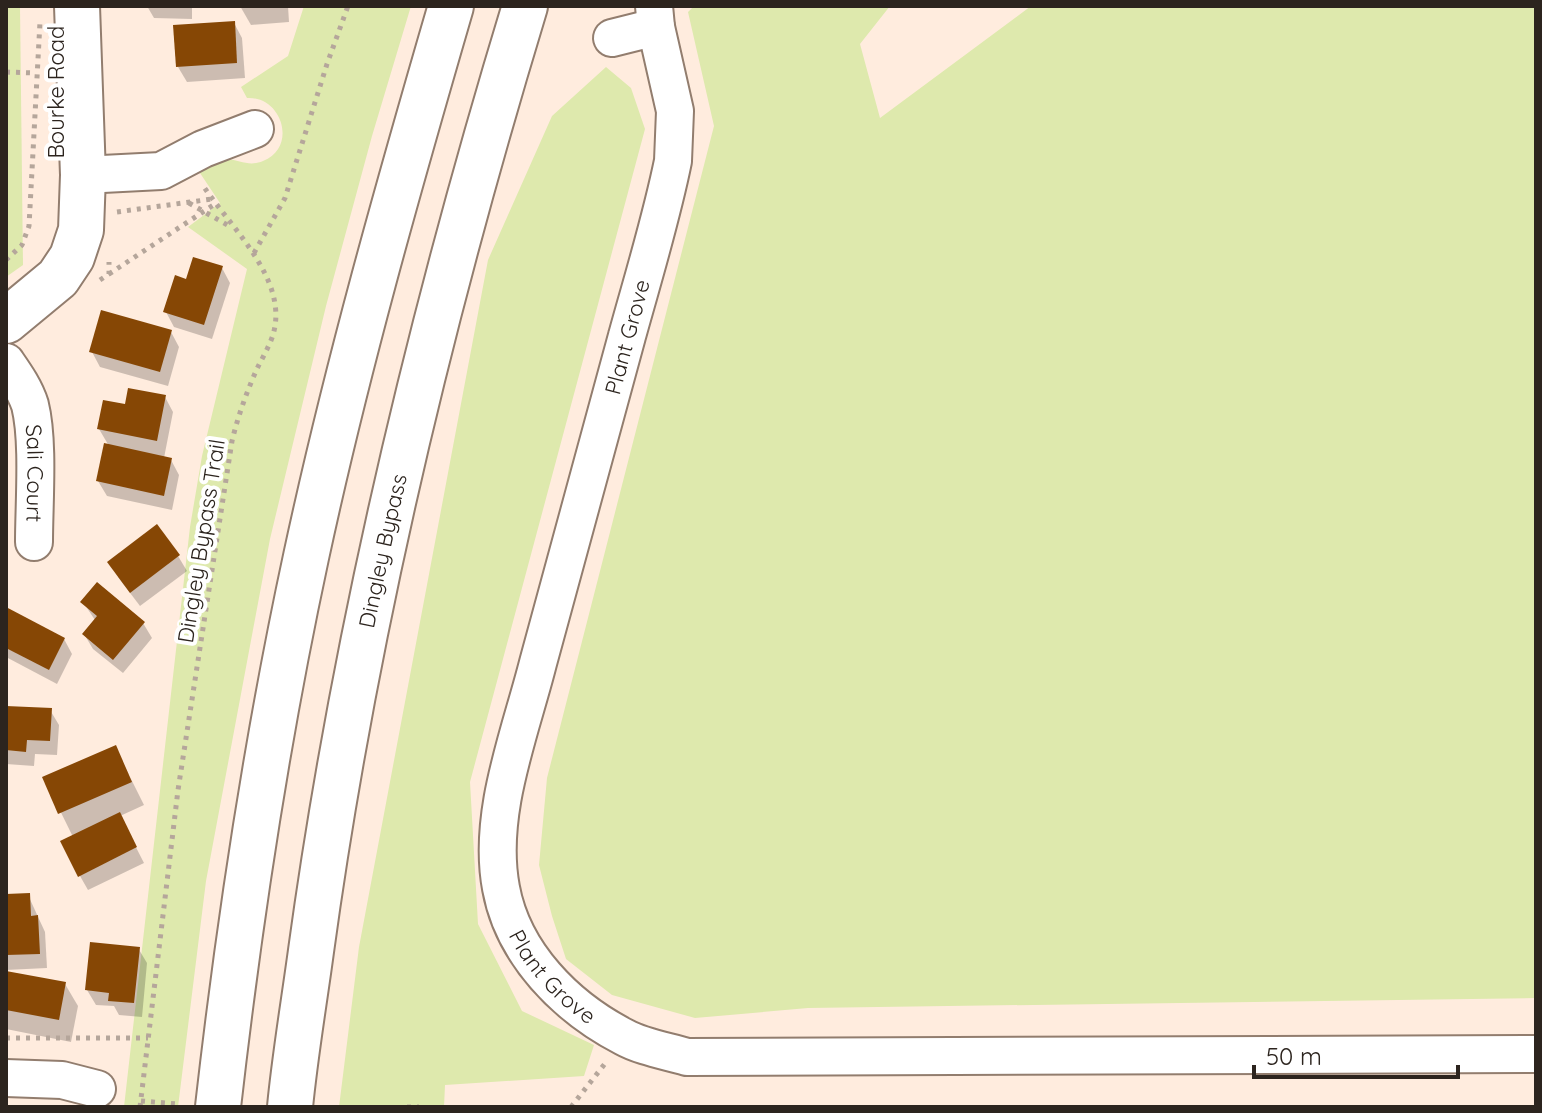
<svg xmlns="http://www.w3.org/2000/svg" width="1542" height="1113" font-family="Quicksand,sans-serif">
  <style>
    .green { fill: #dee9ad }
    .shadow { fill: #0003 }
    .building { fill: #864705 }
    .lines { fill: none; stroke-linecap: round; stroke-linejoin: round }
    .minor-casing { stroke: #927d6e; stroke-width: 40 }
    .major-casing { stroke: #927d6e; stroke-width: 48 }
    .highway-casing { stroke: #927d6e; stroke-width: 48 }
    .path { stroke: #b5a69b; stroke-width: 5; stroke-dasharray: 4 6; stroke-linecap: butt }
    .minor { stroke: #fff; stroke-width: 36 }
    .major { stroke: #fff; stroke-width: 44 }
    .highway { stroke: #fff; stroke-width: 44 }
    .labels { text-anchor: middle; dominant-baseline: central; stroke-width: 8; stroke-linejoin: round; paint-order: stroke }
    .street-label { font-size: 22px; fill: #2c241e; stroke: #fff }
  </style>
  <rect width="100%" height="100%" fill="#ffecde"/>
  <g class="green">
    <path d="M 6,6 L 20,6 L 23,265 L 6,277 Z"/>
    <path d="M 304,6 L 411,6 L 372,136 L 326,306 L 270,539 L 206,881 L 178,1107 L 124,1107 L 190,527 L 202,456 L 247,269 L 188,227 L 220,203 L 196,167 C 205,165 217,159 227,159 C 240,160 249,167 263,161 C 298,147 282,96 247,98 L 241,87 L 288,56 Z"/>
    <path d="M 694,6 L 890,6 L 860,44 L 880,118 L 1031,6 L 1536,6 L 1536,998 L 808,1008 L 695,1018 L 612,995 L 566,959 L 552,916 L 539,865 L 547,778 L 714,126 L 688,12 Z"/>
    <path d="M 606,67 L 631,88 L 645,129 L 470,782 L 478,924 L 522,1011 L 594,1045 L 584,1076 L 445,1085 L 444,1107 L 339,1107 L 359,947 L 488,260 L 552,116 Z"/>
  </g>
  <g class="shadow">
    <path d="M 147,6 L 192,6 L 192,19 L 154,18 Z"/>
    <path d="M 240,6 L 288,6 L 289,22 L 251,25 Z"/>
    <path d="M 234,23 L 242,38 L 245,78 L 187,82 L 178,67 Z"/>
    <path d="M 222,268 L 230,283 L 212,339 L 174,327 L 166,312 L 187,282 Z"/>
    <path d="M 171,332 L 179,347 L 168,386 L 100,367 L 92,352 Z"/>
    <path d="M 165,397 L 173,412 L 164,458 L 171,460 L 179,475 L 172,510 L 107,496 L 98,481 L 109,446 L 99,429 L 127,407 Z"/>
    <path d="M 178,556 L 187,571 L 140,606 L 118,577 Z"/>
    <path d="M 83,602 L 143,623 L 152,638 L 123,673 L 93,649 L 84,634 L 95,620 Z"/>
    <path d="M 6,610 L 64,639 L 72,654 L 57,684 L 6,657 Z"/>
    <path d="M 6,708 L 50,710 L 59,725 L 57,755 L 35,754 L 34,766 L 6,764 Z"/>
    <path d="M 115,747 L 144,805 L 120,816 L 144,863 L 88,890 L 80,876 L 73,837 L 44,778 Z"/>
    <path d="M 28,895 L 45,932 L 47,968 L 6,970 L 6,896 Z"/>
    <path d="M 138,948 L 147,963 L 142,1017 L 119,1015 L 114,1006 L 96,1005 L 87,990 Z"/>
    <path d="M 6,973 L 65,984 L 78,1006 L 71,1042 L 6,1029 Z"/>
  </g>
  <g class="building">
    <path d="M 235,21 L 237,63 L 176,67 L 173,25 Z"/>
    <path d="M 193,257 L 223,266 L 204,325 L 163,312 L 175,275 L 186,279 Z"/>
    <path d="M 101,310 L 172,330 L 160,372 L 89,352 Z"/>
    <path d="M 128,388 L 166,395 L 157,441 L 97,429 L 103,400 L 125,404 Z"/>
    <path d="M 104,443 L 172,458 L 164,496 L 96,481 Z"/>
    <path d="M 157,524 L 180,555 L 130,593 L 107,562 Z"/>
    <path d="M 97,582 L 145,622 L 113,660 L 82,634 L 97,616 L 80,602 Z"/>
    <path d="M 6,607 L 65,638 L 49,670 L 6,648 Z"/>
    <path d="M 6,706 L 52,708 L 50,741 L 27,740 L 26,752 L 6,750 Z"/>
    <path d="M 116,745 L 132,782 L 58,814 L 42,777 Z"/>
    <path d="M 120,812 L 137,847 L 78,877 L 60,841 Z"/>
    <path d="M 30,893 L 31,916 L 38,915 L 40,954 L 6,955 L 6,894 Z"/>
    <path d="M 90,942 L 140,947 L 134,1003 L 108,1001 L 109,993 L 85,990 Z"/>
    <path d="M 6,971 L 66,982 L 59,1020 L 6,1010 Z"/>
  </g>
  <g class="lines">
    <defs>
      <g id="minor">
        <path id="s1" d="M 654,6 L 656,27 L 675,111 L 673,161 C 661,220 643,278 627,336 C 597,445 567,554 538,663 C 520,734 487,814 501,888 C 513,954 566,1007 624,1037 C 642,1047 667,1051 687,1057 L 1536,1054"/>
        <path d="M 612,38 L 656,27"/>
        <path d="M 83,175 L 161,171 L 203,149 L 255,129"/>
        <path id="s2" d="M 6,362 C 15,375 25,389 30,405 C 39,441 34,503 34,542"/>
        <path d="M 6,1078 L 62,1080 L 97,1089"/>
      </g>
      <path id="major" d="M 6,321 L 58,278 L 72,257 L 81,230 L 83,175 L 77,6"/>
      <g id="highway">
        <path d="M 218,1107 C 239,923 267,738 306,557 C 346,371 398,188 451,6"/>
        <path id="s3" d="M 290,1107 C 295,1055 304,1003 311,951 C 355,630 431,315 525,6"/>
      </g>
    </defs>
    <use href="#minor" class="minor-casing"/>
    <use href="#major" class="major-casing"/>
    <use href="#highway" class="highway-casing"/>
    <g class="path">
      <path d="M 6,72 L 36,73"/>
      <path d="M 189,203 L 229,226"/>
      <path d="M 117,212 L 212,199"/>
      <path d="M 254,253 L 285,198 L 327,64 L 348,6"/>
      <path d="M 6,260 L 22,245 L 29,226 L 40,22"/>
      <path d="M 109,274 L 215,204"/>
      <path d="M 100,280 L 109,274 L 109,262"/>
      <path d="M 6,1038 L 148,1038"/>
      <path d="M 141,1101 L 178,1104"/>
      <path d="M 140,1107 L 178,790 L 232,441 C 238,416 246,394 256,371 C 262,358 271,344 274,331 C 287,277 229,226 202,184"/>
      <path d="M 407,1107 L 419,1107"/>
      <path d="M 571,1107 L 607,1061"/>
    </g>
    <use href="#minor" class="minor"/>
    <use href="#major" class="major"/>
    <use href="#highway" class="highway"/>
  </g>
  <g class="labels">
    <g class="street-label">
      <text transform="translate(56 92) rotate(-90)">Bourke Road</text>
      <text transform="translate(627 337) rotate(-75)">Plant Grove</text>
      <text stroke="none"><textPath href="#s2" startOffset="118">Sali Court</textPath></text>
      <text transform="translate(201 541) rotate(-81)">Dingley Bypass Trail</text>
      <text stroke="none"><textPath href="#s3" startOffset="564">Dingley Bypass</textPath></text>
      <text stroke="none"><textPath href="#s1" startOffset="1012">Plant Grove</textPath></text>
    </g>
  </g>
  <rect width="1542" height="1113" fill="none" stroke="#2c241e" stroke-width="16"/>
  <path d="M1254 1065v12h204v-12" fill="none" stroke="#2c241e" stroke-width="4"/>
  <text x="1266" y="1065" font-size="24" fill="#2c241e" stroke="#ffffff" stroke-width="6" paint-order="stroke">50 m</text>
</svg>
